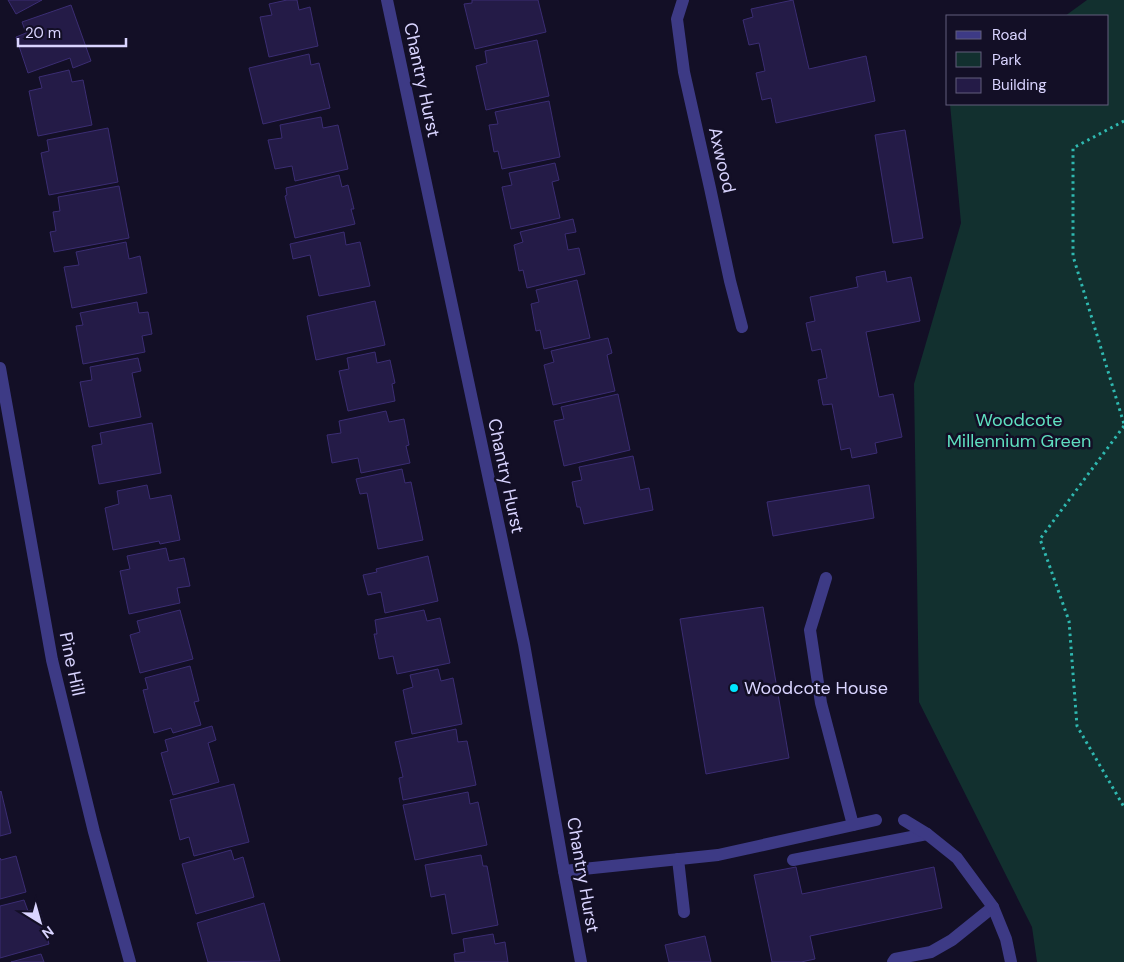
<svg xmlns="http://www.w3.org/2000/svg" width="1124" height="962" font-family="'DM Sans',sans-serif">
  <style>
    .green { fill: #12302f }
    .building { fill: #241b47; stroke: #3b2d73 }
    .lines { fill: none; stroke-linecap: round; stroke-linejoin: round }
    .path { stroke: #2fb8b0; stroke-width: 3; stroke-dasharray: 2.5 4; stroke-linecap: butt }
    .service { stroke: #3d3a85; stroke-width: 12 }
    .minor { stroke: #3d3a85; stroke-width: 12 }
    .poi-dot { fill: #00e5ff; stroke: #130f26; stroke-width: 2 }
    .labels { text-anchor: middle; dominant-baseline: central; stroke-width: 5; stroke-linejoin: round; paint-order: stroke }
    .street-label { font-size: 18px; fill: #d9d4ff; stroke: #130f26 }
    .park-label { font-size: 18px; fill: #5fe0c0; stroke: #130f26 }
    .poi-label { font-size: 18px; fill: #d9d4ff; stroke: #130f26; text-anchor: start }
  </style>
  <rect width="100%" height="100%" fill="#130f26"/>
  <path class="green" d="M 1087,0 L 1124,0 L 1124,962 L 1037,962 L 1032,927 L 919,702 L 914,384 L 961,223 L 950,104 L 1108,104 L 1108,16 L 1065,16 Z"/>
  <g class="building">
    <path d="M 8,0 L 42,0 L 16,14 Z"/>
    <path d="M 287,0 L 297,0 L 299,10 L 310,7 L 318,46 L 269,57 L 260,17 L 272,15 L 269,4 Z"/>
    <path d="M 472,0 L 538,0 L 546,32 L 475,49 L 464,4 L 472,3 Z"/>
    <path d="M 793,0 L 809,69 L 866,56 L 875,101 L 776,123 L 771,98 L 762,100 L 756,73 L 765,71 L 759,43 L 749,45 L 743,20 L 753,17 L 751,9 Z"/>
    <path d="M 71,5 L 91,61 L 73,68 L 70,58 L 28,73 L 16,37 L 26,33 L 22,22 Z"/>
    <path d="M 537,40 L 549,96 L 486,110 L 476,66 L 487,63 L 485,51 Z"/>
    <path d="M 309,54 L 311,65 L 319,63 L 330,108 L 263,124 L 249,68 Z"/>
    <path d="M 69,70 L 72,82 L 83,80 L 92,125 L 38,136 L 29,91 L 42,88 L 39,77 Z"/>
    <path d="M 549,101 L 560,157 L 502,169 L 498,151 L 494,152 L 489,125 L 498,124 L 495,112 Z"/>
    <path d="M 321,117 L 323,128 L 338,125 L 348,169 L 295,181 L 292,166 L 275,169 L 268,140 L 282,138 L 280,125 Z"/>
    <path d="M 108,128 L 118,182 L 49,195 L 41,153 L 49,151 L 47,140 Z"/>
    <path d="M 905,130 L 923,238 L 893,243 L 875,135 Z"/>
    <path d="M 555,163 L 559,180 L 552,182 L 560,218 L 511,229 L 502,187 L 512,185 L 509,173 Z"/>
    <path d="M 339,175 L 342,187 L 348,185 L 354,209 L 351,209 L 355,224 L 295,238 L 285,196 L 287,195 L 286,188 Z"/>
    <path d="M 119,186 L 129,238 L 54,252 L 50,232 L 56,231 L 53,212 L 60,211 L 58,197 Z"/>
    <path d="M 573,219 L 576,232 L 565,234 L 568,250 L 579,248 L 585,274 L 527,288 L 523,270 L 519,271 L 514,245 L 523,242 L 520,232 Z"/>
    <path d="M 344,232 L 346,245 L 360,242 L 370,286 L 319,296 L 310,255 L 293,259 L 290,244 Z"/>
    <path d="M 126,242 L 129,259 L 140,256 L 147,293 L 72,308 L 64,267 L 79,265 L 76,252 Z"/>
    <path d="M 885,271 L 887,282 L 911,277 L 920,321 L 866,332 L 879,397 L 893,394 L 902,437 L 875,443 L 877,453 L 852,458 L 850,448 L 841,450 L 832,404 L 823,405 L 818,380 L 827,378 L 821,349 L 812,351 L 806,323 L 815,321 L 810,297 L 858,287 L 856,277 Z"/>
    <path d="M 577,280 L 590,338 L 544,349 L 540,330 L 536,331 L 531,304 L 539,302 L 536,290 Z"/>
    <path d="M 375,301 L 385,345 L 316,360 L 307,316 Z"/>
    <path d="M 137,302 L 139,313 L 148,312 L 152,334 L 142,336 L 145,352 L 83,364 L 76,326 L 83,325 L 80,313 Z"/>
    <path d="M 608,338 L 612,353 L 607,355 L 615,391 L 553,405 L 544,365 L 554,362 L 551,351 Z"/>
    <path d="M 375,352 L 377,363 L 390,360 L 395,383 L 392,384 L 395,401 L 348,411 L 339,371 L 349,369 L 347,358 Z"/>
    <path d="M 138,358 L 141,371 L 132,373 L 141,417 L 89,427 L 80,382 L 92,380 L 90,367 Z"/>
    <path d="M 618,394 L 630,450 L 564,466 L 554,421 L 564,419 L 561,407 Z"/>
    <path d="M 386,411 L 389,422 L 404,419 L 409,445 L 406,446 L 410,463 L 361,473 L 358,458 L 332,463 L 327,435 L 341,433 L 339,421 Z"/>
    <path d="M 152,423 L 161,473 L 99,484 L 92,446 L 102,444 L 100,433 Z"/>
    <path d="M 633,456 L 640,490 L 649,488 L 653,510 L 584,524 L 580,507 L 577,507 L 572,482 L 582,480 L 579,467 Z"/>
    <path d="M 402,469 L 405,483 L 411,482 L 423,540 L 378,549 L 367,493 L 360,494 L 356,479 Z"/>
    <path d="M 147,485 L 150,499 L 171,495 L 180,540 L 160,544 L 159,541 L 113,550 L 105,508 L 119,504 L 117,491 Z"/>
    <path d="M 869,485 L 874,518 L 773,536 L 767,502 Z"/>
    <path d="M 166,548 L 169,561 L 184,558 L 190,586 L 177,588 L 180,603 L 129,614 L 120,571 L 130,569 L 127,556 Z"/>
    <path d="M 428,556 L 438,601 L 385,613 L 381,592 L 368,595 L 363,575 L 377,572 L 376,569 Z"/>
    <path d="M 763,607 L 789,758 L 706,774 L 680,619 Z"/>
    <path d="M 180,610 L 193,659 L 140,673 L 130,635 L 140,632 L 137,621 Z"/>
    <path d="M 424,610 L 427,621 L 440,618 L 450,663 L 397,674 L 393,656 L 379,659 L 374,634 L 377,634 L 375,620 Z"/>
    <path d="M 190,666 L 199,701 L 194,702 L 201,725 L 173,733 L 171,728 L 154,733 L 143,690 L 148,689 L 145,678 Z"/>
    <path d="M 438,669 L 441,681 L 453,678 L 462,724 L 412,734 L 403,690 L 413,687 L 410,675 Z"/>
    <path d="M 212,726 L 216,740 L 208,743 L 219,782 L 173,795 L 161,753 L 168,751 L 165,740 Z"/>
    <path d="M 456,729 L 458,742 L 467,741 L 476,785 L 403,800 L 399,778 L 403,777 L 395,742 Z"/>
    <path d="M 234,784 L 249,842 L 194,856 L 189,837 L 180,840 L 170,800 Z"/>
    <path d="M 1,791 L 11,833 L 0,836 L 0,792 Z"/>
    <path d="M 468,792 L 470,804 L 478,802 L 487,845 L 415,860 L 403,805 Z"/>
    <path d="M 231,850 L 234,860 L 243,857 L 254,897 L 196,914 L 182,864 Z"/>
    <path d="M 481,855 L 483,866 L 487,866 L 498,925 L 452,934 L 445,894 L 431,897 L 425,865 Z"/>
    <path d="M 16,856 L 26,892 L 0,899 L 0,858 L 1,860 Z"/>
    <path d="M 796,867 L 802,894 L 934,867 L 942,908 L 810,936 L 815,959 L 801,962 L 772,962 L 754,875 Z"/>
    <path d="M 24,900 L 28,911 L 39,908 L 49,944 L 0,958 L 0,906 Z"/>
    <path d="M 264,903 L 280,961 L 208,962 L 197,923 Z"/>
    <path d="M 493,934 L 495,944 L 505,942 L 508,962 L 455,962 L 454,954 L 465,952 L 463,939 Z"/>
    <path d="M 705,936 L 711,962 L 669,962 L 665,945 Z"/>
    <path d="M 41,954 L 44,962 L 11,962 Z"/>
  </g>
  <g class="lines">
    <g class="path">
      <path d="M 1124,121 L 1073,148 L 1073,256 L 1124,424"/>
      <path d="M 1124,426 L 1040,539 L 1069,621 L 1077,726 L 1124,807"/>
    </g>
    <g class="service">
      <path d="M 826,578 L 810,630 L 821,703 L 853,825"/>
      <path d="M 678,859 L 684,912"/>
      <path d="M 793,860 L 927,834"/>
      <path d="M 564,871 L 718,855 L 876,820"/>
      <path d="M 893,962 L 895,959 L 931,952 L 952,940 L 993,907"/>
    </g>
    <g class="minor">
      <path d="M 387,0 L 524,644 L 564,871 L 581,962"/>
      <path d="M 683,0 L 677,19 L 684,72 L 710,188 L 730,281 L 742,327"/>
      <path d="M 0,368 L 52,660 L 94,832 L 130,962"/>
      <path d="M 904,820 L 927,834 L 957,858 L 993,907 L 1006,939 L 1011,962"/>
    </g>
  </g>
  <circle class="poi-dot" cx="734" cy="688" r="5"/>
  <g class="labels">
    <g class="street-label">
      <text transform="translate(422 80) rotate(78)">Chantry Hurst</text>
      <text transform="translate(722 160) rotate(77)">Axwood</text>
      <text transform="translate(506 476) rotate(78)">Chantry Hurst</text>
      <text transform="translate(72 664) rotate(78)">Pine Hill</text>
      <text transform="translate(583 875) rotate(80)">Chantry Hurst</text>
    </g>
    <g class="park-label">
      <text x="1019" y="420">Woodcote<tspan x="1019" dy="21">Millennium Green</tspan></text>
    </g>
    <g class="poi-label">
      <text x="744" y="688">Woodcote House</text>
    </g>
  </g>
  <rect x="946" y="15" width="162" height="90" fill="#130f26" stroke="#625e7d"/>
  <rect x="956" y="31" width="25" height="8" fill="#3d3a85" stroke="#625e7d"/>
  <text x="992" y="40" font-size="15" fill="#d9d4ff">Road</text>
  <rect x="956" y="52" width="25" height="15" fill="#12302f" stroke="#625e7d"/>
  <text x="992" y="65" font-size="15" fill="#d9d4ff">Park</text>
  <rect x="956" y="78" width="25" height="15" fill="#241b47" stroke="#625e7d"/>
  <text x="992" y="90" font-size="15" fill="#d9d4ff">Building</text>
  <g transform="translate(40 922) rotate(143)" stroke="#130f26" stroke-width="4" paint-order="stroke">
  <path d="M0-4L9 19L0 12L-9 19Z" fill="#d9d4ff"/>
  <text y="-8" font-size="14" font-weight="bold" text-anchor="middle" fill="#d9d4ff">N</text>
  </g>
  <path d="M18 38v8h108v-8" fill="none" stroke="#d9d4ff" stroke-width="2.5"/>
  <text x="25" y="38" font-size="15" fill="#d9d4ff" stroke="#130f26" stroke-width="4" paint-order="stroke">20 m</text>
</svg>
